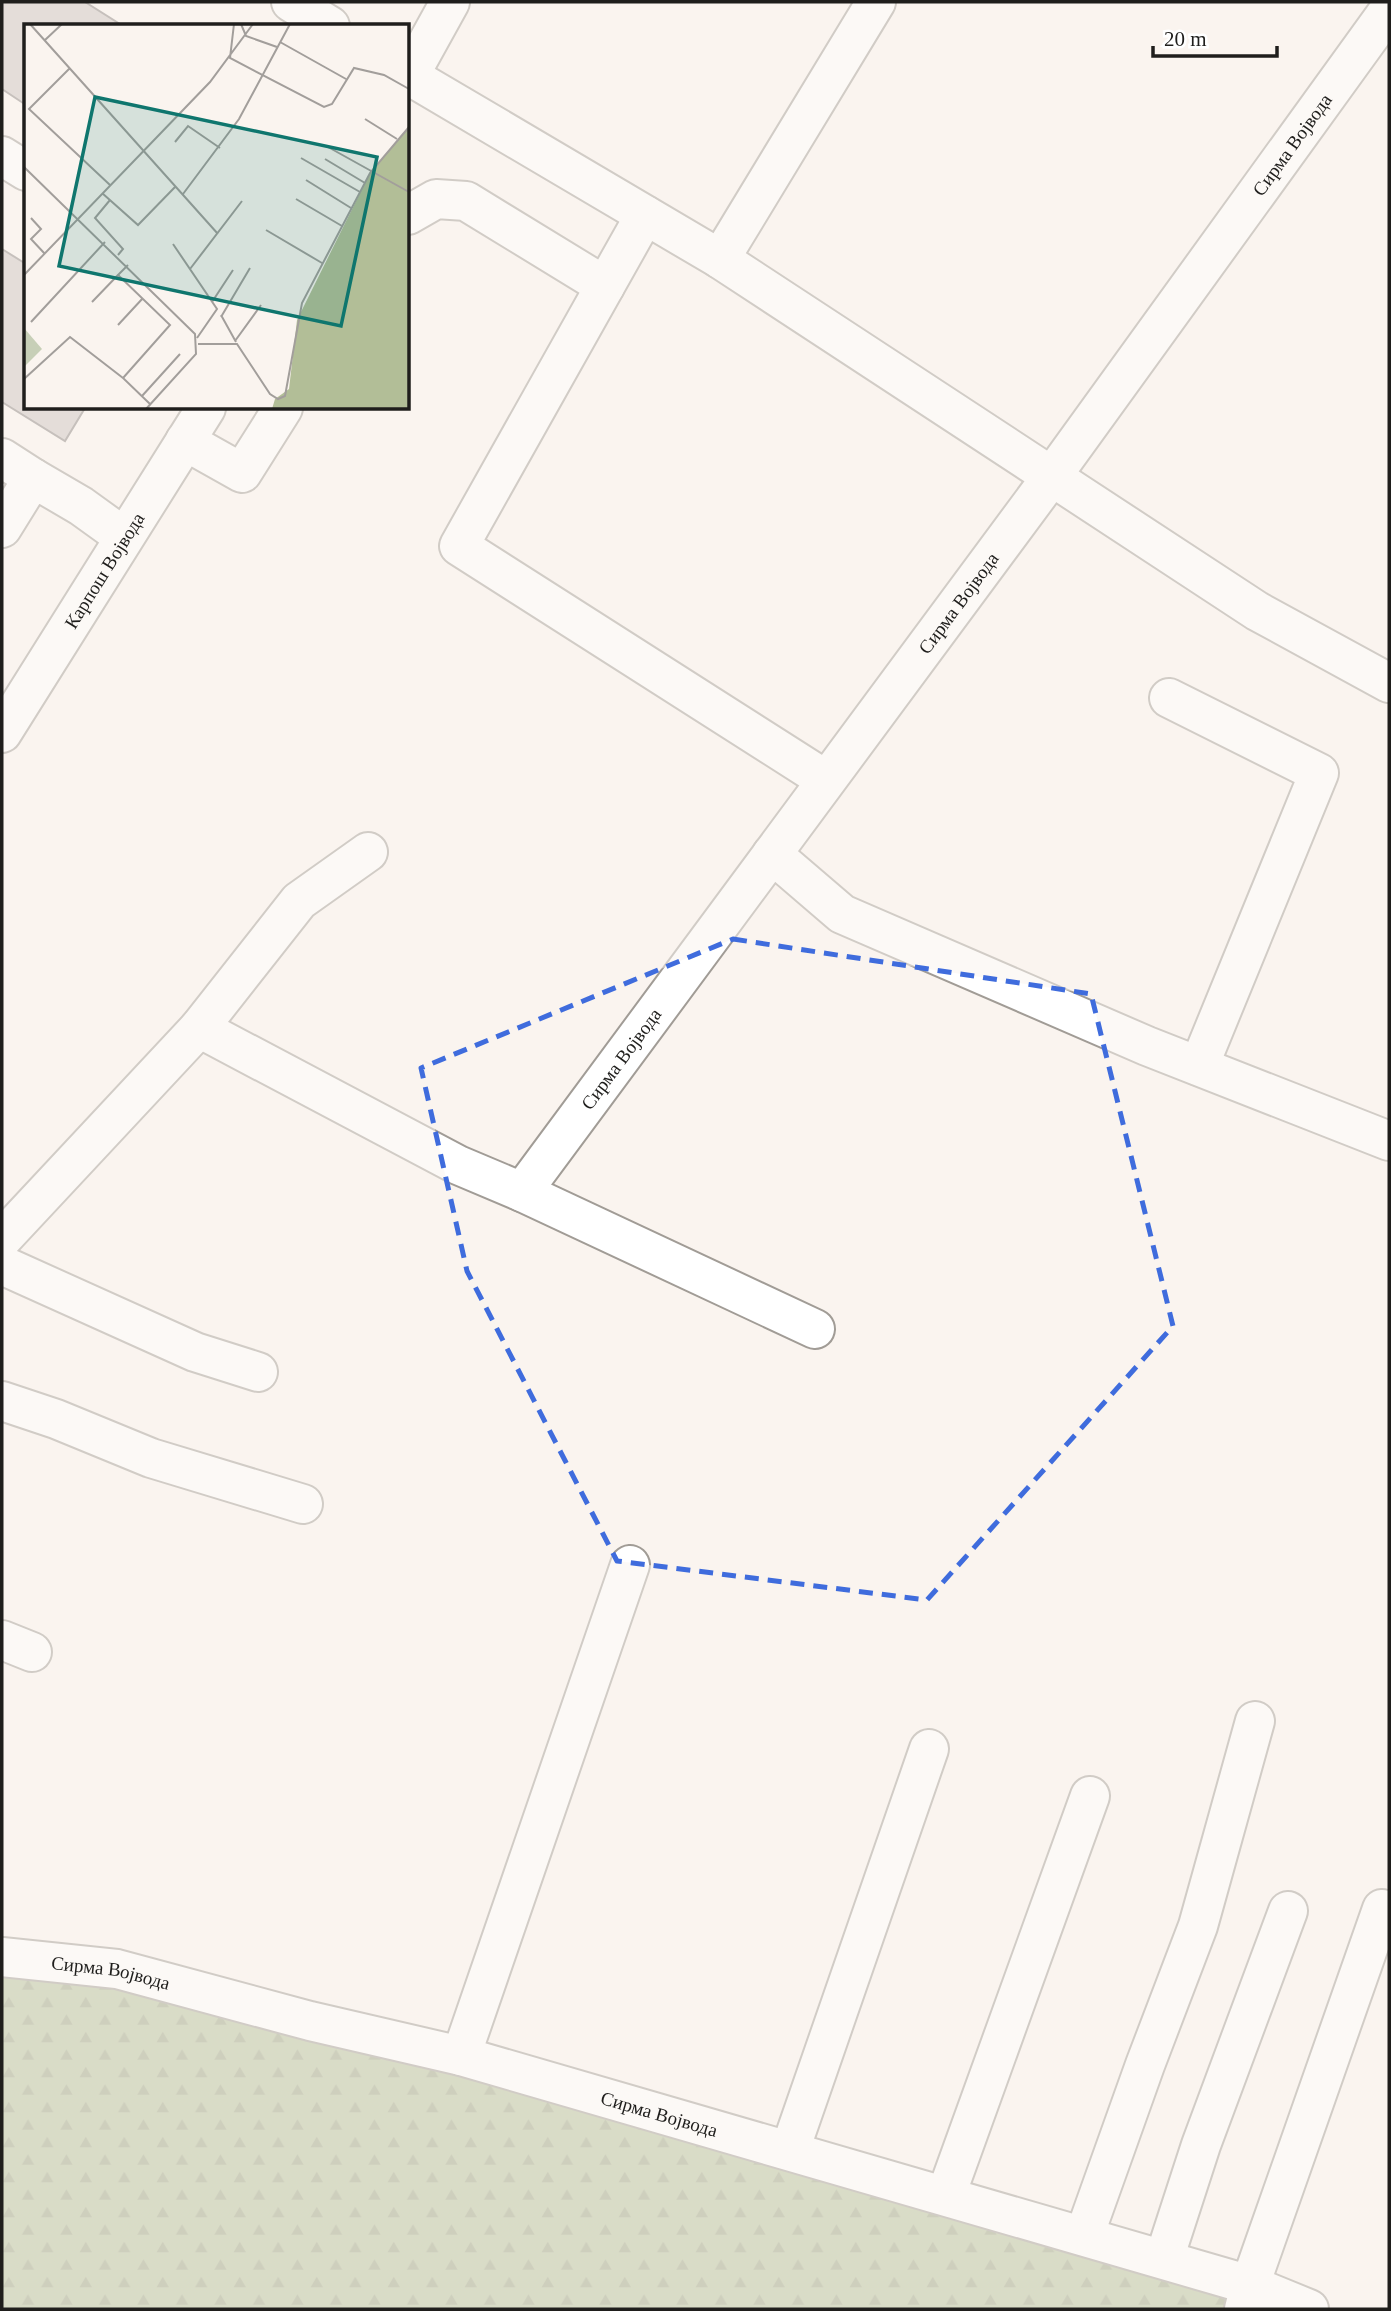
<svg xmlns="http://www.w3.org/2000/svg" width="1391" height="2311" font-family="Georgia,serif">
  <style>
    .forest { fill: url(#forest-firs) }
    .building { fill: #c9c2bf; stroke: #88817f; stroke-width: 2 }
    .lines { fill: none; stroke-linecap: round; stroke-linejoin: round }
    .minor-casing { stroke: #a19c96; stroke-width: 42 }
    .minor { stroke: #fff; stroke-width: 38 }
    .marked { fill: none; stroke: #3f6cdd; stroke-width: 5; stroke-dasharray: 14 9; stroke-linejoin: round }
    .labels { text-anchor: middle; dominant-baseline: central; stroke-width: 5; stroke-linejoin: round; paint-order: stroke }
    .street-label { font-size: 19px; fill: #1f1e1c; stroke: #fff }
    .inset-road { fill: none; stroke: #a29e9b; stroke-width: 2 }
    .view { fill: #0f766e; fill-opacity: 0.15; stroke: #0f766e; stroke-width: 3.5 }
    .inset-edge { fill: none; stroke: #1f1e1c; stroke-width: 3.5 }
  </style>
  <defs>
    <pattern id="forest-firs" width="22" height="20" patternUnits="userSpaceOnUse" patternTransform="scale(1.75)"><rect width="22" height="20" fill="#b2be97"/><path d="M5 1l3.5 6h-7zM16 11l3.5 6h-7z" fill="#99a382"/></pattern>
  </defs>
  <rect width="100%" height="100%" fill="#faf4ef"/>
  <path class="forest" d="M 2,1957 L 117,1969 L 1309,2309 L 2,2309 Z"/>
  <g class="building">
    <path d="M 2,2 L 85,2 L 123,26 L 26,26 L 26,105 L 2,89 Z"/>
    <path d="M 2,249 L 26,264 L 26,408 L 85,408 L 65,441 L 2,402 Z"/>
  </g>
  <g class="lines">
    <defs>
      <g id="minor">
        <path d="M 291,2 L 330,26"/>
        <path d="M 408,75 L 720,259 L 1257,611 L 1389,683"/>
        <path d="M 408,78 L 450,2"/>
        <path d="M 2,156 L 26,171"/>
        <path d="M 408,215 L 436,199 L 466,201 L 605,286"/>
        <path d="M 645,215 L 459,546 L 826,780"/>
        <path d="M 720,259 L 876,2"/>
        <path d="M 185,441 L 242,473 L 283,408"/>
        <path d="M 2,458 L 33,478"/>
        <path d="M 2,528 L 33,478 L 81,506 L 124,537"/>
        <path d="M 1169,698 L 1319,773 L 1199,1066"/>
        <path id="s1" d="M 2,733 L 206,408"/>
        <path d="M 772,854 L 842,914 L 1147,1046 L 1389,1141"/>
        <path d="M 199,1028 L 458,1165 L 522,1192 L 815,1329"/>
        <path id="s2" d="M 522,1192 L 1052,476 L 1389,10"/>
        <path d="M 2,1239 L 199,1028 L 299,901 L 368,852"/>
        <path d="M 2,1265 L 195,1352 L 258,1372"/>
        <path d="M 2,1401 L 56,1419 L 151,1458 L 303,1504"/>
        <path d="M 2,1640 L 32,1652"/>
        <path id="s3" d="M 2,1957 L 117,1969 L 310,2021 L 461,2056 L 1250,2285 L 1309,2309"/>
        <path d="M 461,2056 L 630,1565"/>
        <path d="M 790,2150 L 929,1749"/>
        <path d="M 946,2195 L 1090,1796"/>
        <path d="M 1084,2236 L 1145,2065 L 1198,1926 L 1255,1721"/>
        <path d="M 1164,2259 L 1201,2145 L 1288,1911"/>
        <path d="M 1244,2309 L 1250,2285 L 1382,1909"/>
      </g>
    </defs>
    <use href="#minor" class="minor-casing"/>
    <use href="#minor" class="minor"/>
  </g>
  <path d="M0 0H1391V2311H0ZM 733,939 L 1091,994 L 1173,1326 L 927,1600 L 617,1561 L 467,1271 L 421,1068 Z" fill="#faf4ef" fill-opacity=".55" fill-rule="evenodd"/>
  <path class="marked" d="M 733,939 L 1091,994 L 1173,1326 L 927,1600 L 617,1561 L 467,1271 L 421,1068 Z"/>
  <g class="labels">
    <g class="street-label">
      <text stroke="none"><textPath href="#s2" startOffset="1300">Сирма Војвода</textPath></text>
      <text stroke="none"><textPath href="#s1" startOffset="192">Карпош Војвода</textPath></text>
      <text stroke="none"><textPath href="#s2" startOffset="733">Сирма Војвода</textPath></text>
      <text stroke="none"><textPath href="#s2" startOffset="166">Сирма Војвода</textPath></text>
      <text stroke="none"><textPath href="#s3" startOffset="110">Сирма Војвода</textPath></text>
      <text stroke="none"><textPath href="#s3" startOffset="677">Сирма Војвода</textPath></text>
    </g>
  </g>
  <g transform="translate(24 24)">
    <rect width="385" height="385" fill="#faf4ef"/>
    <path d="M 0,304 L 18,325 L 0,343 Z" fill="#c7cfb7"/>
    <path d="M 385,103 L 385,385 L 248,385 L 251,375 L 265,365 L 273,296 L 346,149 Z" fill="#b2be97"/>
    <path class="inset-road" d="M 6,0 L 194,210M 210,0 L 206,34 L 300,83 L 308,80 L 330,44 L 360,51 L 385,65M 217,0 L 222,12 L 253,23M 21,16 L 38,0M 256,18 L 322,55M 46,44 L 5,85 L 86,161M 341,95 L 373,115M 151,118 L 164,102 L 196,124M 304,123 L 385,168M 277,134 L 336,168M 301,135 L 341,159M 0,143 L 171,310 L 172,330 L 122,385M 282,156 L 327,184M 78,169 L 114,201 L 152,162M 159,170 L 215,95 L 266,0M 272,175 L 318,202M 86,176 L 71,194 L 99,225 L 94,231M 7,194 L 17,205 L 7,215 L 21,230M 242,206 L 298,239M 149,220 L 193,285 L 173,314M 104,241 L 94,251 L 146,301 L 99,354 L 126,380M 166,245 L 218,177M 0,251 L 186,58 L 229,0M 68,278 L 94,251M 188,278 L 209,246M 197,291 L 212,318M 197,293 L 226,244M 7,298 L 81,218M 94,301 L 119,274M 211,317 L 237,281M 174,320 L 213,320 L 246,370 L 254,375 L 261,372 L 278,279 L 346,149 L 385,103M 0,355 L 46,313 L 99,354M 118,372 L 156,330"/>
    <path class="view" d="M 71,73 L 353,133 L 317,302 L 35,242 Z"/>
    <rect width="385" height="385" class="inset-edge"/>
  </g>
  <rect width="1391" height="2311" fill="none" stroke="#1f1e1c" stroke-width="7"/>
  <path d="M1153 46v10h124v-10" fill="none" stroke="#1f1e1c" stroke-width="3.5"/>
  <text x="1164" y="46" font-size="21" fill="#1f1e1c" stroke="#ffffff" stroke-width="5" paint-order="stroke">20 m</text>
</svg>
